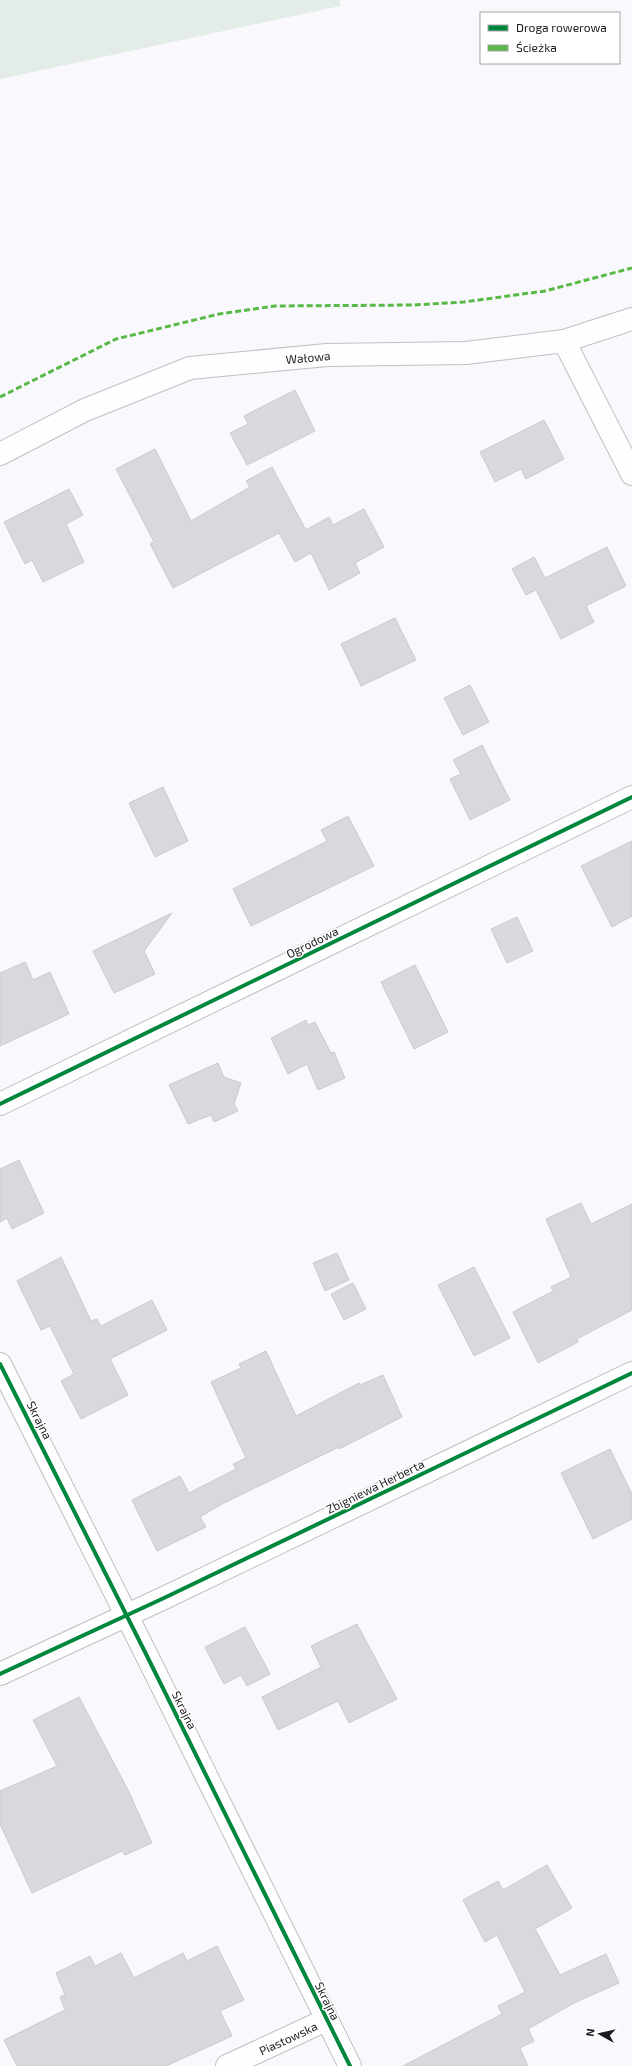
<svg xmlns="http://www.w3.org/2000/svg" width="632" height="2066" font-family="'Exo 2',sans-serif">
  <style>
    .green { fill: #e4ece7 }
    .building { fill: #dad8df; stroke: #cbcace }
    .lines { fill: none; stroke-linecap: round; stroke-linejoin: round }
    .minor-casing { stroke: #c0bfc3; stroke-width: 24 }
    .minor { stroke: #fefeff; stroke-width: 22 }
    .quiet { stroke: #58b947; stroke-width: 3; stroke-dasharray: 6 3; stroke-linecap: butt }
    .cycleway-casing { stroke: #fff; stroke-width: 6 }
    .cycleway { stroke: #00873e; stroke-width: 4 }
    .labels { text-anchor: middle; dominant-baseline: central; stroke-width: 3; stroke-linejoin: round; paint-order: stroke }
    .street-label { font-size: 12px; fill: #1c1b20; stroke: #fff }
  </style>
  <rect width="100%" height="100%" fill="#f9f8fc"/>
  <path class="green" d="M 0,0 L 340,0 L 340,6 L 0,79 Z"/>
  <g class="building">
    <path d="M 295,390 L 315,431 L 247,465 L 230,433 L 248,424 L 244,416 Z"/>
    <path d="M 544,420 L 564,459 L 526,479 L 521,469 L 495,482 L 480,452 Z"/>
    <path d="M 155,449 L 191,521 L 250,487 L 246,481 L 272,467 L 306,530 L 329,517 L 333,525 L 364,509 L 384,547 L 355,563 L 360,573 L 329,590 L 311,553 L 295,562 L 279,533 L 173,588 L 150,544 L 154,542 L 116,469 Z"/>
    <path d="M 69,489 L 83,515 L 66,524 L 84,562 L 43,582 L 32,560 L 25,564 L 4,522 Z"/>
    <path d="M 607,547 L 626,586 L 586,606 L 594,622 L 561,639 L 536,590 L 526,595 L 512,569 L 534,557 L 545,578 Z"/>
    <path d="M 395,618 L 416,660 L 361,686 L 341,644 Z"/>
    <path d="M 470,685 L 489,722 L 463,735 L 444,698 Z"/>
    <path d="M 482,745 L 510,800 L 470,820 L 450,779 L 461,774 L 453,760 Z"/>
    <path d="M 163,787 L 188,841 L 155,857 L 129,803 Z"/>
    <path d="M 348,816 L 374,866 L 251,926 L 233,889 L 327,841 L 321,830 Z"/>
    <path d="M 632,841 L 632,916 L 612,927 L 581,866 Z"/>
    <path d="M 172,913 L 144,951 L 155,974 L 114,993 L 93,951 Z"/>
    <path d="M 517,917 L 533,951 L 507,963 L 491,929 Z"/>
    <path d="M 25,962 L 33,980 L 50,972 L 69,1014 L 0,1046 L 0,973 Z"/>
    <path d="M 415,965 L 448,1032 L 414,1049 L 381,982 Z"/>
    <path d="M 306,1020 L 308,1025 L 315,1022 L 331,1053 L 334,1052 L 345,1078 L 318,1090 L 307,1064 L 288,1074 L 271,1038 Z"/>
    <path d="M 218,1063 L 224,1077 L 241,1083 L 234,1104 L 238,1111 L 214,1122 L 211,1115 L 188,1124 L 169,1085 Z"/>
    <path d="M 19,1160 L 44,1213 L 12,1229 L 7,1218 L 0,1222 L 0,1169 Z"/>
    <path d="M 581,1203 L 591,1224 L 632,1204 L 632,1310 L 577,1339 L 578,1342 L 538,1363 L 513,1312 L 553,1291 L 551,1287 L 571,1277 L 546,1219 Z"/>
    <path d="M 337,1253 L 349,1280 L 325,1291 L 313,1263 Z"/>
    <path d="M 61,1257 L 91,1321 L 97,1319 L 101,1326 L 152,1300 L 167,1330 L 110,1359 L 128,1395 L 81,1419 L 61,1381 L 74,1374 L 50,1326 L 41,1330 L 17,1281 Z"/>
    <path d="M 474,1267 L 510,1338 L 474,1356 L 438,1285 Z"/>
    <path d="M 353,1283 L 366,1309 L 344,1320 L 331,1294 Z"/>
    <path d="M 266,1351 L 296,1416 L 359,1383 L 360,1385 L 383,1375 L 402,1417 L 339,1449 L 339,1447 L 220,1505 L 200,1517 L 206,1527 L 157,1551 L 132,1500 L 180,1476 L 189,1493 L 236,1469 L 233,1464 L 246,1458 L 211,1382 L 241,1368 L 239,1364 Z"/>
    <path d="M 610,1449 L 632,1494 L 632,1519 L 593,1539 L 561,1473 Z"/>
    <path d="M 357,1624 L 397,1699 L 349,1723 L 338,1701 L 278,1730 L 262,1697 L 321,1667 L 311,1646 Z"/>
    <path d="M 245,1627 L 270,1674 L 247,1686 L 241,1675 L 224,1684 L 205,1647 Z"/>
    <path d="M 79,1697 L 128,1790 L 152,1843 L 125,1855 L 122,1851 L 32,1893 L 0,1824 L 0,1791 L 57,1766 L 33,1720 Z"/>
    <path d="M 547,1865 L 572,1908 L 535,1929 L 560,1975 L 606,1954 L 619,1983 L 574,2003 L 528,2029 L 534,2041 L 520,2048 L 528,2066 L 403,2066 L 502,2014 L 498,2006 L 525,1992 L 497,1935 L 485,1942 L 463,1900 L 498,1881 L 503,1890 Z"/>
    <path d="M 217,1946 L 244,2000 L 220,2011 L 232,2036 L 166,2066 L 17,2066 L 4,2040 L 65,2010 L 60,1997 L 65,1995 L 56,1973 L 90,1956 L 95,1966 L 121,1953 L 134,1978 L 183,1953 L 187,1961 Z"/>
  </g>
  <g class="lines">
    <defs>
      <g id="minor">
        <path d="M 564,341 L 632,474"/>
        <path d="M 0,454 L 85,410 L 190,368 L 327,355 L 466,353 L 564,341 L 632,319"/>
        <path d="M 0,1104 L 632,797"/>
        <path d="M 0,1364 L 145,1652 L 350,2066"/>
        <path d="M 0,1674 L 164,1598 L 632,1373"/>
        <path d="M 227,2066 L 326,2020"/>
      </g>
    </defs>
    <use href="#minor" class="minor-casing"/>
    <use href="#minor" class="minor"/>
    <path class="quiet" d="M 0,397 L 116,339 L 219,314 L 275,306 L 414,305 L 464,302 L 545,291 L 632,268"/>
    <defs>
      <g id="cycleway">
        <path d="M 0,1104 L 632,797"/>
        <path d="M 0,1364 L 145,1652 L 350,2066"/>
        <path d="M 0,1674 L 164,1598 L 632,1373"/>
      </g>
    </defs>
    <use href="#cycleway" class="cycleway-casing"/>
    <use href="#cycleway" class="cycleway"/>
  </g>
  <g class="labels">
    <g class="street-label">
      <text transform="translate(308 357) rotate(-5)">Wałowa</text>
      <text transform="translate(312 942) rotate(-26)">Ogrodowa</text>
      <text transform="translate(40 1420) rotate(63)">Skrajna</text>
      <text transform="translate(375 1486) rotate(-26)">Zbigniewa Herberta</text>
      <text transform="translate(185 1710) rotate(64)">Skrajna</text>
      <text transform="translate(328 2001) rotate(64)">Skrajna</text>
      <text transform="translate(288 2038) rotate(-25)">Piastowska</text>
    </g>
  </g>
  <rect x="480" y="12" width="140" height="52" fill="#ffffff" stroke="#a4a4a6"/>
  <rect x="488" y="25" width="20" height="6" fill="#00873e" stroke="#a4a4a6"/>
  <text x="516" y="32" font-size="12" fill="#1c1b20">Droga rowerowa</text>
  <rect x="488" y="45" width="20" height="6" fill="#58b947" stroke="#a4a4a6"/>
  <text x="516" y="52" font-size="12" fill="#1c1b20">Ścieżka</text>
  <g transform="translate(600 2034) rotate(278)" stroke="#ffffff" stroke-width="3" paint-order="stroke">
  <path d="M0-3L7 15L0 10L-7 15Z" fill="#1c1b20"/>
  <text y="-6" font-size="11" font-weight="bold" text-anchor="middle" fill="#1c1b20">N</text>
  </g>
</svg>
